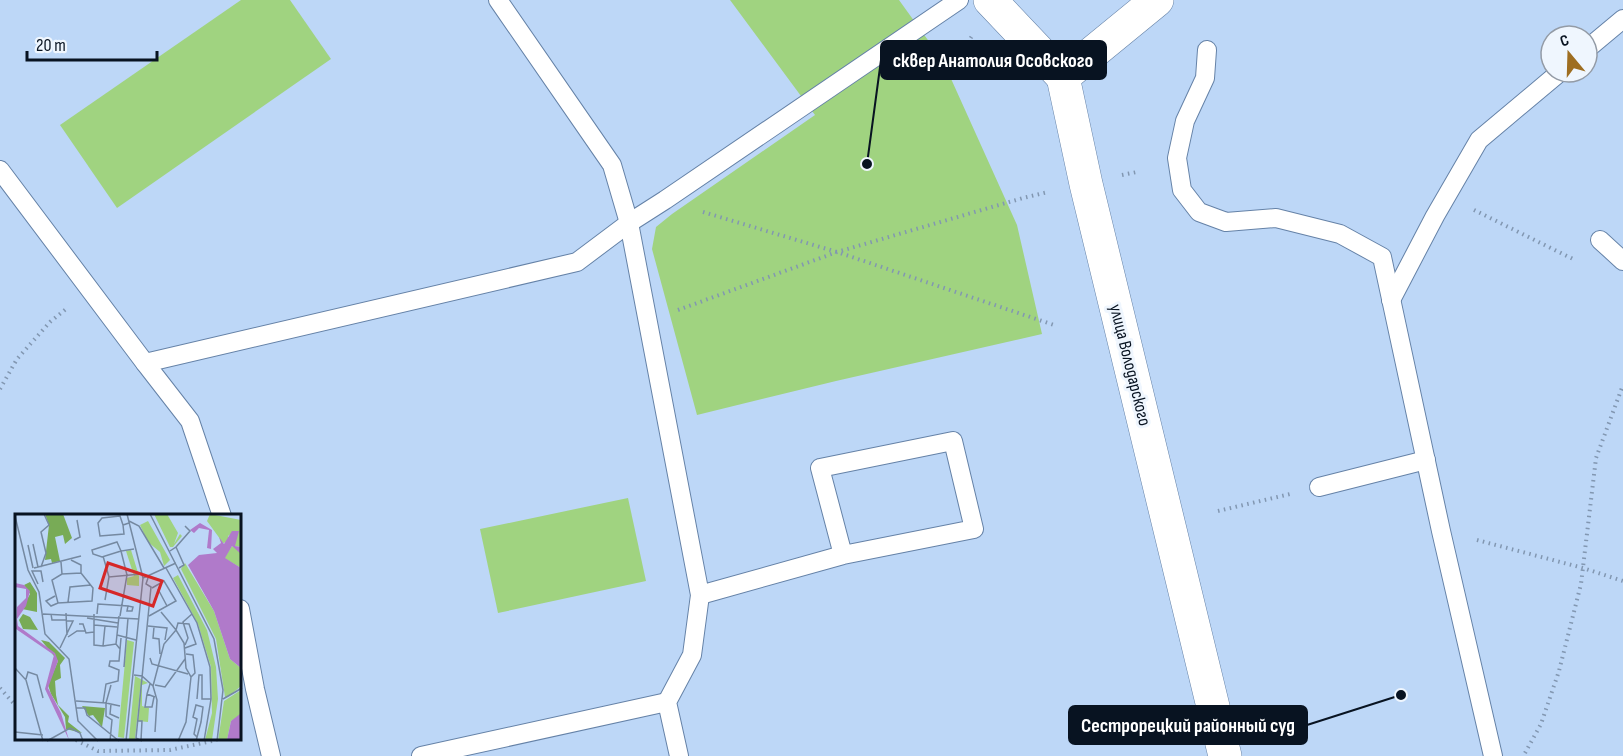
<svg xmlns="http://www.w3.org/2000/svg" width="1623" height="756" font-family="'Sofia Sans Condensed',sans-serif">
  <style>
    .green { fill: #a0d380 }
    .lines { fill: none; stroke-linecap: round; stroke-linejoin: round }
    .service-casing { stroke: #6582a7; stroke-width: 20 }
    .minor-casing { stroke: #6582a7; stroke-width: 34 }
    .secondary-casing { stroke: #6582a7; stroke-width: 34 }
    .path { stroke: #8297b1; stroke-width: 4; stroke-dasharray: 1.5 4.5; stroke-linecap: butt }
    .service { stroke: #fff; stroke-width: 18 }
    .minor { stroke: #fff; stroke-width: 33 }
    .secondary { stroke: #fff; stroke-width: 33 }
    .labels { text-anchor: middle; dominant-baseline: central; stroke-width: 6; stroke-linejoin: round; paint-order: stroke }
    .street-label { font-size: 18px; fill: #081321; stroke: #eff6fe }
    .inset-road { fill: none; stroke: #7589a1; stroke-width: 1.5 }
    .view { fill: #d62828; fill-opacity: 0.15; stroke: #d62828; stroke-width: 3 }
    .inset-edge { fill: none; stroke: #081321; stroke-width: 3 }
    .leader { fill: none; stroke: #081321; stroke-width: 2 }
    .callout-dot { fill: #081321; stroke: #eff6fe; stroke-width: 2 }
    .callout { fill: #081321; stroke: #081321; stroke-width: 2 }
    .callout-label { font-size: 20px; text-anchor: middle; font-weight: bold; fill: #fff }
  </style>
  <rect width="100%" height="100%" fill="#bdd7f7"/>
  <g class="green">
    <path d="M 241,0 L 290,0 L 331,59 L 117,208 L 60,125 Z"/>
    <path d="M 730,0 L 899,0 L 943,61 L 1017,225 L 1042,334 L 836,381 L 697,415 L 652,249 L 656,227 L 672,214 L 815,115 Z"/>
    <path d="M 628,498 L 646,581 L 498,613 L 480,529 Z"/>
  </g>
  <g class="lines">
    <defs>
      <g id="service">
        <path d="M 498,0 L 612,165 L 629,223 L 700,595 L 692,655 L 667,702 L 679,756"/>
        <path d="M 1587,49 L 1623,19"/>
        <path d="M 1207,50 L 1205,78 L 1185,121 L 1177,158 L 1182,190 L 1199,212 L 1226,222 L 1276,218 L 1340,234 L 1382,257 L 1441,531 L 1493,756"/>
        <path d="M 0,170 L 145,363 L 577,262 L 629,223 L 665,200 L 959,0"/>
        <path d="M 1600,240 L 1623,261"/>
        <path d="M 1391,300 L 1435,216 L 1479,140 L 1560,72"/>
        <path d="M 145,363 L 190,421 L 222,516"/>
        <path d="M 1319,487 L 1426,460"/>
        <path d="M 700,595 L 843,555 L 820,468 L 953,441 L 974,529 L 843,555"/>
        <path d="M 240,609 L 255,689 L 271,756"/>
        <path d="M 421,756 L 667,702"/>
      </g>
      <path id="minor" d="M 990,0 L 1063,77"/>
      <path id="secondary" d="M 1157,0 L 1063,77 L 1086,184 L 1225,756"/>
    </defs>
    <use href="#service" class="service-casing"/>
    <use href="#minor" class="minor-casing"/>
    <use href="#secondary" class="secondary-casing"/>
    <g class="path">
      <path d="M 964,48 L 972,36"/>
      <path d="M 1122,175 L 1137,172"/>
      <path d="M 1474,210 L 1575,260"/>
      <path d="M 703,212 L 837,252 L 1054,325"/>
      <path d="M 678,310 L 837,252 L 1023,198 L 1048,192"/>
      <path d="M 0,389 L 17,359 L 50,322 L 66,309"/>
      <path d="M 1218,511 L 1290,494"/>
      <path d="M 1477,540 L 1583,568 L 1623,581"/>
      <path d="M 0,688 L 16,706"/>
      <path d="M 76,740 L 98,751 L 170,750 L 217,740"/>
      <path d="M 1525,753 L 1541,724 L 1559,671 L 1581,584 L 1596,458 L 1623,385"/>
    </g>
    <use href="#service" class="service"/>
    <use href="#minor" class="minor"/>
    <use href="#secondary" class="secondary"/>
  </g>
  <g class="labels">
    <g class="street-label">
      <text transform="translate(1130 365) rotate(76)">улица Володарского</text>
    </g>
  </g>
  <g transform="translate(15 514)">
    <rect width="226" height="226" fill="#bdd7f7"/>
    <path d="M 139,0 L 152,0 L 163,19 L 159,30 L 165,20 L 167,22 L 158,33 L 155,33 ZM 195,0 L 226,6 L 226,33 L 220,32 L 220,17 L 213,22 L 215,26 L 219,23 L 217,27 L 208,29 L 192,7 ZM 133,7 L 155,46 L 149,52 L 145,38 L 133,28 L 125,11 ZM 217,32 L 226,38 L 226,54 L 209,44 ZM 116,36 L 124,62 L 124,72 L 112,71 L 112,64 L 119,62 L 111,37 ZM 170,49 L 199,97 L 215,145 L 226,154 L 226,172 L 213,183 L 210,183 L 201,125 L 166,55 ZM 163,61 L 192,116 L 201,153 L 203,185 L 197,226 L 190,226 L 197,199 L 196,153 L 183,110 L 158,64 ZM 112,126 L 119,128 L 109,224 L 103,223 ZM 120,162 L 133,169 L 127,171 L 127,192 L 134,194 L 133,208 L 123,207 L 126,167 L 120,225 L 114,225 ZM 226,176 L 226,201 L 216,207 L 212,226 L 203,227 L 209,187 Z" fill="#a0d380"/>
    <path d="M 30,0 L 48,0 L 57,24 L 50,30 L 48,21 L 40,23 L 45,47 L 37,49 L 36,45 L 30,46 L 34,11 ZM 15,68 L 22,79 L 22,98 L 7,95 L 15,80 L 9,71 ZM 8,100 L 15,103 L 23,116 L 8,115 L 4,106 ZM 26,126 L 34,128 L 50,144 L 45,151 L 46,164 L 40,167 L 41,181 L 43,191 L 54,202 L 53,208 L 67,219 L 51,215 L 50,203 L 36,180 L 33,171 L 43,147 ZM 67,192 L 90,194 L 87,213 L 78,201 L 74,202 Z" fill="#78ab56"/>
    <path d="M 185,9 L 197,16 L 196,35 L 192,34 L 194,16 L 184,14 L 179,19 L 175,16 ZM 217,17 L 224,17 L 220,32 L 226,33 L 226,40 L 217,32 L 210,44 L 226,54 L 226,154 L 215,145 L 199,97 L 173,51 L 184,41 L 202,39 L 198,35 L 206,29 L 204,23 L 209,30 ZM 0,69 L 9,71 L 15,77 L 11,92 L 2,105 L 3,112 L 40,139 L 43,147 L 33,174 L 46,199 L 54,226 L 30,175 L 39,141 L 1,115 L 2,93 L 11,84 L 11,75 L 0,73 ZM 225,200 L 226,226 L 212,226 L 216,207 Z" fill="#b07aca"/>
    <path class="inset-road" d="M 112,0 L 128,64M 135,0 L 199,125 L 208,176 L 202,227M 0,2 L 13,56 L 24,78 L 30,120 L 54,145 L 63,207 L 83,227M 114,7 L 124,12 L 149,54M 108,11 L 109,20 L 85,22 L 83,9 L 87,4 L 105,2 L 108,11 L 114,9M 59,26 L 65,23 L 62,6M 102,28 L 106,37 L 87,43 L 78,40 L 77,36 ZM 18,30 L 23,53M 13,31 L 18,54M 161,33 L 175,17 L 170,12M 155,37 L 161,33 L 169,51 L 164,54M 88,42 L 94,63 L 126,60M 46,48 L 47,60 L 66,59 L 66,51 L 56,46M 26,53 L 31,39 L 26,18 L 34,11 L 29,0M 19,54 L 66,42M 151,54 L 182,109 L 195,153 L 196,185 L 189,227M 47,60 L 37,66 L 43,89 L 77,87 L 78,74 L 66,59M 23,70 L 17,57 L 26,57 L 28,68M 143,75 L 152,92M 40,82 L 31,87 L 36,92 L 43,89M 90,86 L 94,63M 53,88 L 55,73 L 76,71M 146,98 L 161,116 L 163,109 L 174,110 L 181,130 L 170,134M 51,99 L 52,121M 28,100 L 124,105M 36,100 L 37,106 L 51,106M 79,100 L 79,131 L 88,132 L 90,112M 82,100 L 83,90 L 113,92 L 112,97 L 117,97 L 118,93 L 113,92M 105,102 L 112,61 L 106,37 L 119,35M 134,102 L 161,87 L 149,67 L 137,74M 72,104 L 103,109M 64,110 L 68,110 L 71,119 L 79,118M 79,111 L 102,113M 133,112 L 152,114 L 150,126M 139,113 L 138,124 L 144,125 L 145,140M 102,121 L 121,126M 53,123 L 62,117 L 71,117M 101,130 L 104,102M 170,131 L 173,124 L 168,108 L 177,100M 88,132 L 101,130 L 105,135M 45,134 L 58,107 L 52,107M 171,140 L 178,141 L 180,159 L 176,163M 135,144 L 137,150 L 173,160M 109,153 L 113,104M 0,154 L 11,166 L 28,227M 119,161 L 127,162 L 138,172 L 142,186 L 140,218M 11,165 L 13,158 L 22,161 L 28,184M 135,170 L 132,180 L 140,183M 140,171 L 150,173 L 170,145M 138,172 L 149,130 L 161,116 L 169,129 L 171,154 L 176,163 L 171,208 L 163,227M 132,180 L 130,193 L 137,193 L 139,183M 182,185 L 184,161 L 187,161 L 187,185 L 196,185M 208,185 L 227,174M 61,187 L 91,189 L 96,171M 88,189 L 91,170 L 103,167 L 104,156 L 94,152 L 95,147 L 104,147 L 106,124M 96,190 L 95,200 L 104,204M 61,194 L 70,194 L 72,201 L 104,227M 123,207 L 127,207 L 126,226M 0,218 L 28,221M 32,227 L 55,214 L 65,219 L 68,227M 95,227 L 97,206 L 91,202 L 91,189 L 105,192M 111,227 L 128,64 L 161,49M 127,227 L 121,224 L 136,73 L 131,70 L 133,64M 181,227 L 186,208 L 188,193 L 181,191 L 178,203 L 182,205 L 179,220 L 182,223"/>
    <path class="view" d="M 93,49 L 147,67 L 138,92 L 85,74 Z"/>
    <rect width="226" height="226" class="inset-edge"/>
  </g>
  <path class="leader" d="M867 164L881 60M1401 695L1307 725"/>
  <g class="callout-dot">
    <circle cx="867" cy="164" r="6"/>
    <circle cx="1401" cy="695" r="6"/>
  </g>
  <g class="callout">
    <rect x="881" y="41" width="225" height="38" rx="6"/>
    <rect x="1069" y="706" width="238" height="38" rx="6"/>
  </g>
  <g class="callout-label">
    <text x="993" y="67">сквер Анатолия Осовского</text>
    <text x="1188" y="732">Сестрорецкий районный суд</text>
  </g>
  <g transform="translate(1569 54) rotate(341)"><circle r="28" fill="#eff6fe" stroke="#939ba6" stroke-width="1.5"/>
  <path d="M0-4.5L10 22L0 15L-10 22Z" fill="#9e6e21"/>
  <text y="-9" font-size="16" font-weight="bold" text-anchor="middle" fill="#081321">С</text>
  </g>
  <path d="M27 51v9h130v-9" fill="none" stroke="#081321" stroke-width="3"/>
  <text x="36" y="51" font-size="18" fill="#081321" stroke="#eff6fe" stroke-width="4.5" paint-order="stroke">20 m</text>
</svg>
